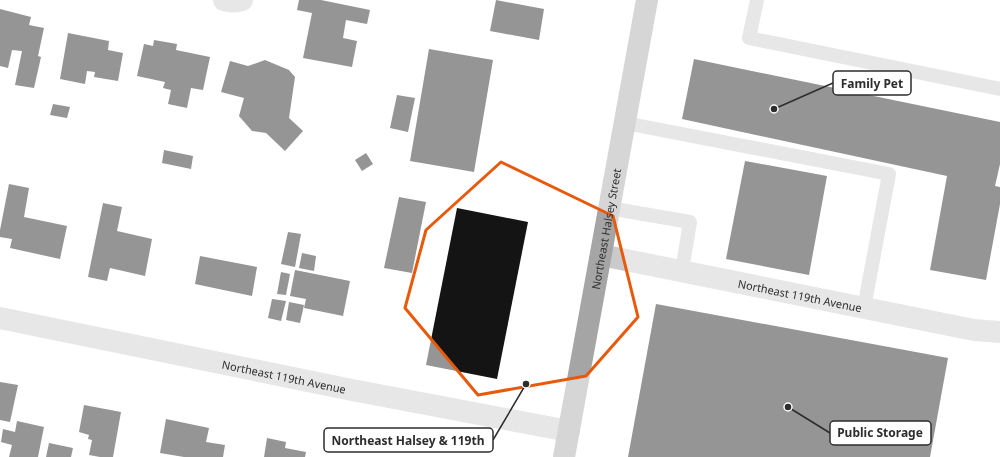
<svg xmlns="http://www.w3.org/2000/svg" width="1000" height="457" font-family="'Noto Sans',sans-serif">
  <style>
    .building { fill: #141414 }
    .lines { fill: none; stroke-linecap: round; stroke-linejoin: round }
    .service { stroke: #cacaca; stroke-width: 14 }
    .minor { stroke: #cacaca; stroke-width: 22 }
    .primary { stroke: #a5a5a5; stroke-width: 22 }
    .marked { fill: none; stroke: #e8590c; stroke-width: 3; stroke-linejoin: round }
    .labels { text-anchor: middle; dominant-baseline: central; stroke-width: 4; stroke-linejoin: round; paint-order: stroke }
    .street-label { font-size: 11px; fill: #2d2d2d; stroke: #fff }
    .leader { fill: none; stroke: #2d2d2d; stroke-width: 1.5 }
    .callout-dot { fill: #2d2d2d; stroke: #fff; stroke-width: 1.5 }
    .callout { fill: #fff; stroke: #2d2d2d; stroke-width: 1.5 }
    .callout-label { font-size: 12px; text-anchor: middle; font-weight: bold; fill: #2d2d2d }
  </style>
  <rect width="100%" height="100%" fill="#fff"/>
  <g class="building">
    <path d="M 299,0 L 321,0 L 370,10 L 367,24 L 346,20 L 343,38 L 357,41 L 352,67 L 303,58 L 312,13 L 297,10 Z"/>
    <path d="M 496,0 L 544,9 L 539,40 L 490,31 Z"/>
    <path d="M 0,9 L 31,17 L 29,25 L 44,28 L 38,56 L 41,57 L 34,88 L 15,85 L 22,51 L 12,50 L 8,68 L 0,66 Z"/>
    <path d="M 68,33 L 109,41 L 108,50 L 123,53 L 118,81 L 94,77 L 95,72 L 87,71 L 85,84 L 60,79 Z"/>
    <path d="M 154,40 L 177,44 L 176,50 L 210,57 L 203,90 L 191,88 L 187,108 L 168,104 L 171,90 L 163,88 L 165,82 L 137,76 L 144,44 L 153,46 Z"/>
    <path d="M 429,49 L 493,60 L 474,172 L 410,161 Z"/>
    <path d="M 694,59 L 1000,122 L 1000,164 L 995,186 L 1000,187 L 1000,204 L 986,280 L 930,270 L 947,176 L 682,119 Z"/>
    <path d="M 265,60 L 289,70 L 295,77 L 289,118 L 303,131 L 285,151 L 266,133 L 252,131 L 239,116 L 244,98 L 221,92 L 230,61 L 248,66 Z"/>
    <path d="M 397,95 L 415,98 L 408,132 L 390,128 Z"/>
    <path d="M 53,104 L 70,107 L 67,118 L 50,115 Z"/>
    <path d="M 164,150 L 193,156 L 191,169 L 162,163 Z"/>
    <path d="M 366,153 L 373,164 L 362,171 L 355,160 Z"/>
    <path d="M 745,161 L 827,176 L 809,275 L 726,259 Z"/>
    <path d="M 9,184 L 29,188 L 24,217 L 67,226 L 60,259 L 10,248 L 12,239 L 0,237 L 0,230 Z"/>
    <path d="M 399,197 L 426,202 L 412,273 L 384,268 Z"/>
    <path d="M 103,203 L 122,207 L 117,231 L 152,239 L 145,276 L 110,268 L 107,281 L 88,277 Z"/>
    <path d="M 457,208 L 528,222 L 497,379 L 426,365 Z"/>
    <path d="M 288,232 L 301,234 L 295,267 L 281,264 Z"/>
    <path d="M 302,253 L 316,256 L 314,271 L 299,268 Z"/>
    <path d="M 200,256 L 257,267 L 252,296 L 195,284 Z"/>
    <path d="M 295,270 L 350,281 L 343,316 L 304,308 L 306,299 L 290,296 Z"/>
    <path d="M 281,272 L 290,274 L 286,295 L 277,294 Z"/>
    <path d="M 272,299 L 286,301 L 281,321 L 268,318 Z"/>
    <path d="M 289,302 L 304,305 L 300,323 L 286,320 Z"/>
    <path d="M 656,304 L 948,358 L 930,457 L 628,457 Z"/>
    <path d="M 0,382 L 18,385 L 10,422 L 0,420 Z"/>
    <path d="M 84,405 L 121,412 L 113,457 L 100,457 L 89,455 L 92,440 L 88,439 L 89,435 L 79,432 Z"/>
    <path d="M 166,419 L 209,428 L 206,442 L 225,445 L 223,457 L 184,457 L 160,453 Z"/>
    <path d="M 17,421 L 44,427 L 38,457 L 9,457 L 12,445 L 1,442 L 3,429 L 15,432 Z"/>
    <path d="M 267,438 L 286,442 L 285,448 L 306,452 L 305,457 L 264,457 Z"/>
    <path d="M 49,443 L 73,448 L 71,457 L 46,457 Z"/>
  </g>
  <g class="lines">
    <g class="service">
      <path d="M 757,0 L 749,38 L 1000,89"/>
      <path d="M 625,123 L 889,174 L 864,308"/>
      <path d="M 609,208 L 690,222 L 682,271"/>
    </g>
    <g class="minor">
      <path d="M 224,0 C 230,2 236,2 242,0"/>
      <path id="s1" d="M 601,255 L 974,330 L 1000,332"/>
      <path id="s2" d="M 0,318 L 352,390 L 569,431"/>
    </g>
    <path class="primary" id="s3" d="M 564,457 L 647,0"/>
  </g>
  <path d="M0 0H1000V457H0ZM 501,162 L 613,216 L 638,317 L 586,376 L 478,395 L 405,308 L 426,230 Z" fill="#fff" fill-opacity=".55" fill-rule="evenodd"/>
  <path class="marked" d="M 501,162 L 613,216 L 638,317 L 586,376 L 478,395 L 405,308 L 426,230 Z"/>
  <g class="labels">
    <g class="street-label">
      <text stroke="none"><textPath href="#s3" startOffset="232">Northeast Halsey Street</textPath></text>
      <text stroke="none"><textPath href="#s1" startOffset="203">Northeast 119th Avenue</textPath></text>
      <text stroke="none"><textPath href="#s2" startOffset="290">Northeast 119th Avenue</textPath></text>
    </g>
  </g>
  <path class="leader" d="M774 109L833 83M788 407L830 433M526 384L493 440"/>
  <g class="callout-dot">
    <circle cx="774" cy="109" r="4"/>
    <circle cx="788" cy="407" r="4"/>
    <circle cx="526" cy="384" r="4"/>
  </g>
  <g class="callout">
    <rect x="833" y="71" width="78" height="24" rx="4"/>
    <rect x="830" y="421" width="101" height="24" rx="4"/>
    <rect x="324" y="428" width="169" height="24" rx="4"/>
  </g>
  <g class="callout-label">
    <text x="872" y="88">Family Pet</text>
    <text x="880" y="437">Public Storage</text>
    <text x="408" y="445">Northeast Halsey &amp; 119th</text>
  </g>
</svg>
